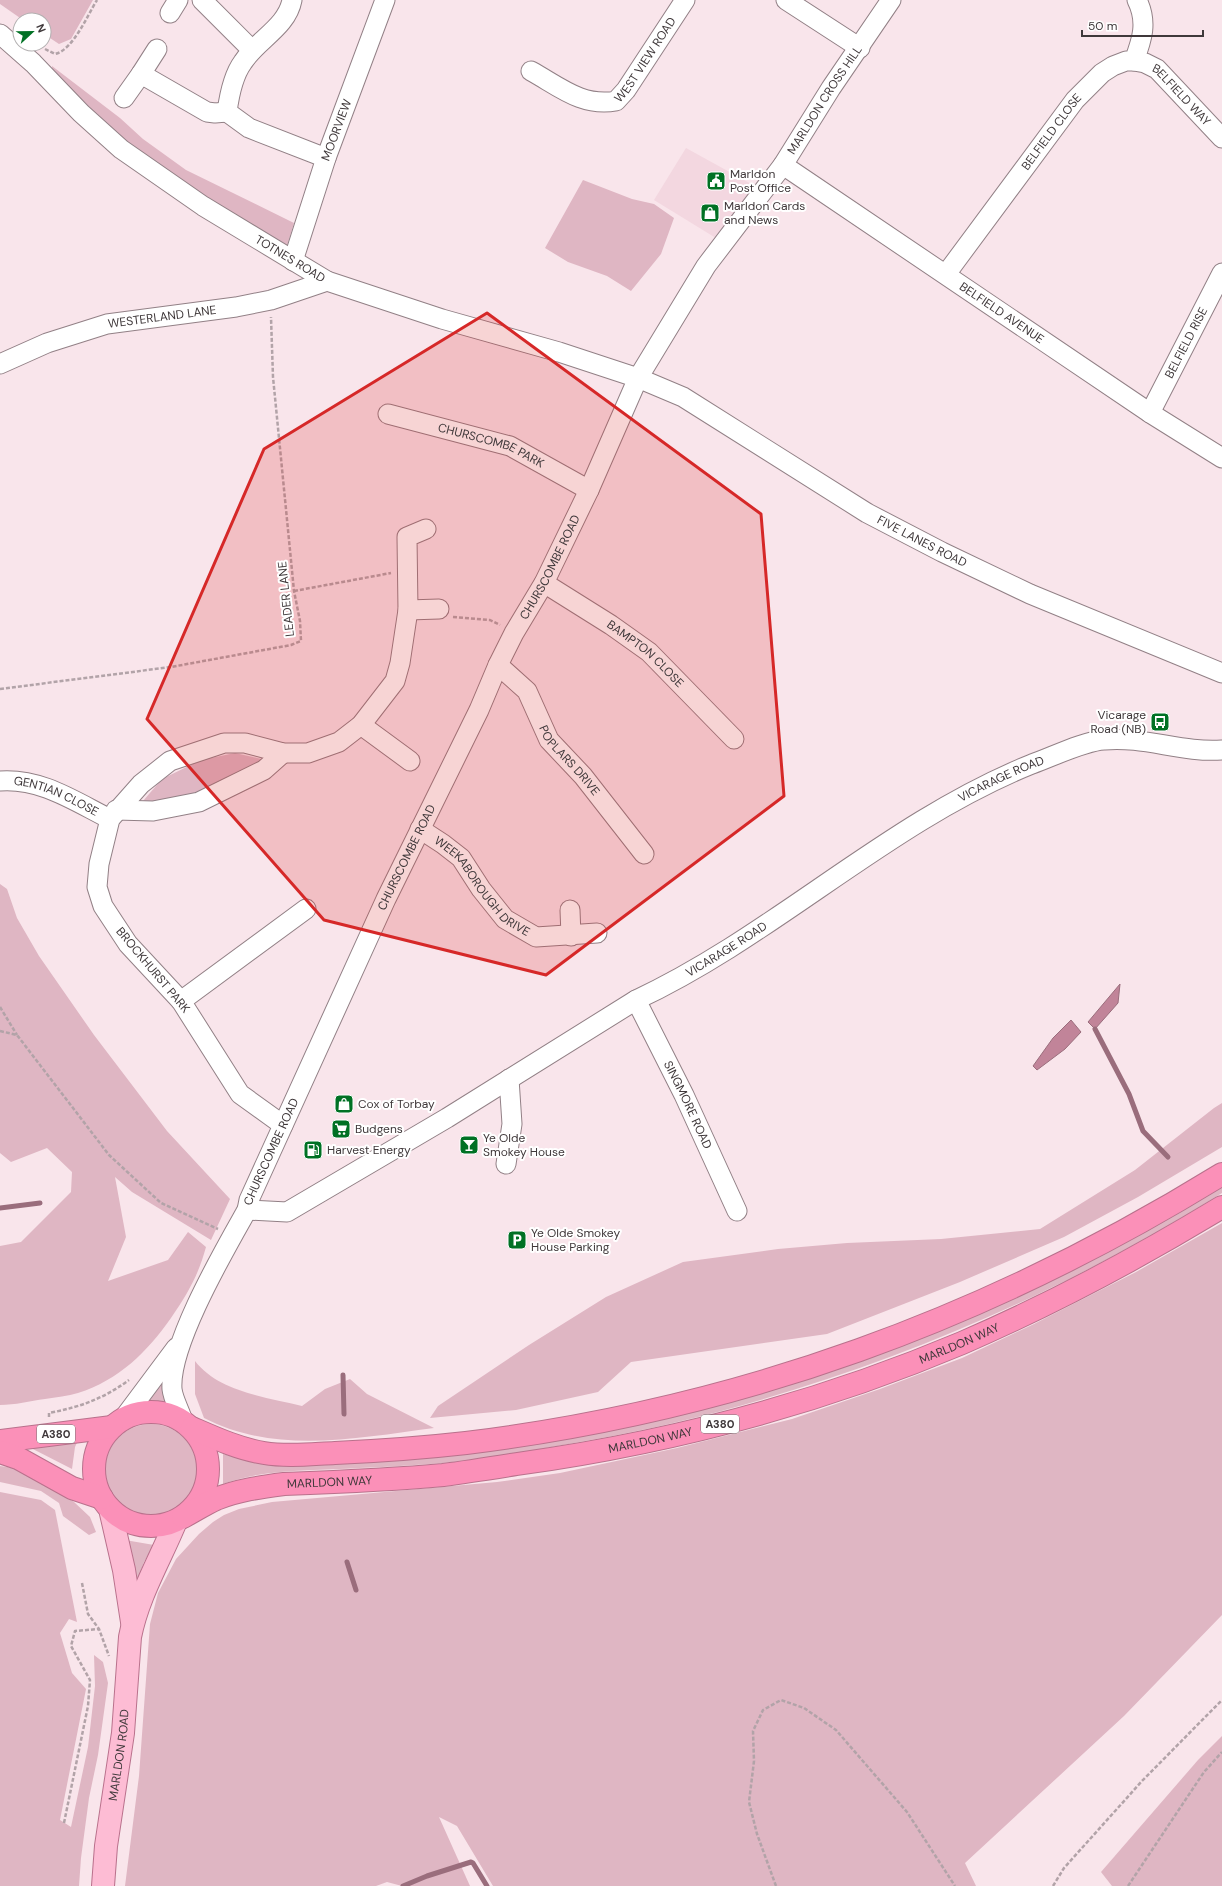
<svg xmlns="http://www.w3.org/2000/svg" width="1222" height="1886" font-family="'DM Sans',sans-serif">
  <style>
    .built { fill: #f3d7e0 }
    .green { fill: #dfb6c3 }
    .water { fill: #c18499; stroke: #9a6d7c }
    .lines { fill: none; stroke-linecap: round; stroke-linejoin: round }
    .stream { stroke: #9a6d7c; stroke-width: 5 }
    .minor-casing { stroke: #928086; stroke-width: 21 }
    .major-casing { stroke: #b9718c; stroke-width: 24 }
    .highway-casing { stroke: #b9718c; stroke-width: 24 }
    .path { stroke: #b2a3a8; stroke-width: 2.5; stroke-dasharray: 4 2; stroke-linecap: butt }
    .minor { stroke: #fff; stroke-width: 19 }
    .major { stroke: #fdbcd4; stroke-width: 22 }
    .highway { stroke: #fb90b8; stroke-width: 22 }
    .marked { fill: #d62828; fill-opacity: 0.2; stroke: #d62828; stroke-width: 3; stroke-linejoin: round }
    .labels { text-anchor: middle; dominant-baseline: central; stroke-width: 4; stroke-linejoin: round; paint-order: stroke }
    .shield { fill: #fff; stroke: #797475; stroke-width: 1 }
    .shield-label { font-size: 11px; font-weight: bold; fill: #3f383a }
    .street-label { font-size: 12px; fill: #3f383a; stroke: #fff }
    .poi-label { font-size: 12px; fill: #3f383a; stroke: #fff; text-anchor: start }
  </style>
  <rect width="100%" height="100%" fill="#f9e5eb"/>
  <path class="built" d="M 686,148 L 764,191 L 724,243 L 654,200 Z"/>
  <g class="green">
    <path d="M 0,0 L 93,0 L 71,39 L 59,44 L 44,34 L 44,20 L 23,20 L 0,4 Z"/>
    <path d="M 52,66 L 120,118 L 143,139 L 186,170 L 294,223 L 286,249 L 144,158 L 53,78 Z"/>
    <path d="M 583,180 L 632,199 L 654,204 L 674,218 L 661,254 L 631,291 L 607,276 L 568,262 L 545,248 Z"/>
    <path d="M 235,753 L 266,760 L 232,779 L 172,801 L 143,801 L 162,779 L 201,760 Z"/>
    <path d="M 0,884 L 7,889 L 17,918 L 39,956 L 94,1035 L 167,1131 L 230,1199 L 211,1240 L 132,1192 L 115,1177 L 126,1237 L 108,1281 L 168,1260 L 188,1232 L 206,1247 C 198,1276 188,1293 171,1318 C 147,1352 119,1380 78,1393 C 68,1396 56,1397 45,1399 C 30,1401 15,1405 0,1405 L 0,1246 L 21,1242 L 71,1192 L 72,1172 L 47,1148 L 11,1162 L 0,1153 Z"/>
    <path d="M 1222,1103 L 1222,1147 L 1138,1197 L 1064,1237 L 960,1282 L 827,1334 L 631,1362 L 598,1392 L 516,1410 L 430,1418 L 438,1406 L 529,1345 L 606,1297 L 683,1262 L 778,1249 L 847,1243 L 941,1239 L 1040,1229 L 1135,1170 L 1214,1108 Z"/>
    <path d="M 1222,1184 L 1222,1193 C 1053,1299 867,1377 673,1423 C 618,1436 562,1445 507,1455 C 459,1463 408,1466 359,1468 C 315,1471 266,1468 223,1484 L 223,1454 C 283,1473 356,1458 418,1452 C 463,1448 509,1446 555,1440 C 602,1433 648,1422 694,1410 C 837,1375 973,1322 1103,1254 C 1144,1232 1183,1208 1222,1184 Z"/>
    <path d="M 1222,1223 L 1222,1615 L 1124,1716 L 965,1863 L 976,1886 L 493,1886 L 457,1826 L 439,1817 L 470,1886 L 402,1886 L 387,1882 L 376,1886 L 125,1886 L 139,1776 L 150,1624 L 158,1593 L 176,1559 L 199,1534 L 213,1522 L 224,1515 L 239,1509 L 272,1502 L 497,1482 L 560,1473 L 677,1448 L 792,1419 L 880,1389 L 962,1358 L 1034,1324 L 1136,1272 Z"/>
    <path d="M 195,1361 C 219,1392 266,1397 302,1406 L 325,1389 L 350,1379 L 367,1394 L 434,1428 C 357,1438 276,1455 204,1418 L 195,1394 Z"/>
    <path d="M 167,1374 L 170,1406 L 158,1402 L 147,1401 Z"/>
    <circle cx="151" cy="1470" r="46"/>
    <path d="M 79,1438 L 75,1447 L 72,1469 L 25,1445 Z"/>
    <path d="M 0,1466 L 15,1468 L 42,1480 L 74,1502 L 90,1517 L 96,1532 L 89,1535 L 63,1516 L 59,1503 L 41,1491 L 0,1482 Z"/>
    <path d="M 0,1492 L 41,1500 L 55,1510 L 77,1622 L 69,1619 L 60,1633 L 72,1673 L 86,1689 L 60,1820 L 71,1827 L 88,1747 L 95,1686 L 94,1655 L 103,1662 L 108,1683 L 98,1755 L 89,1798 L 81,1858 L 79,1886 L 0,1886 Z"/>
    <path d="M 125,1540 L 154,1545 L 144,1562 L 137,1582 Z"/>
    <path d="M 1222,1736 L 1222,1886 L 1112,1886 L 1101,1872 L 1198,1760 Z"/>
  </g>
  <g class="water">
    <path d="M 1120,984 L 1118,1003 L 1095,1029 L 1088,1022 Z"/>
    <path d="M 1071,1020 L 1081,1032 L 1065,1049 L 1037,1070 L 1033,1066 L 1053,1038 Z"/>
  </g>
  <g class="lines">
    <g class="stream">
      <path d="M 1095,1029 L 1129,1094 L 1143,1131 L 1168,1157"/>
      <path d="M 0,1208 L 40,1203"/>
      <path d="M 343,1375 L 344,1414"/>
      <path d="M 347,1562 L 356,1590"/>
      <path d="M 403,1886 L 427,1876 L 471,1862 L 473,1863 L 487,1886"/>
    </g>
    <defs>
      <g id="minor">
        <path d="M 202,0 L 252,50"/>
        <path d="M 292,0 C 287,27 257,40 243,62 C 234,74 229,97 227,112 L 249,128 L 326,158"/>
        <path d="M 786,0 L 860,48"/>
        <path d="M 170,13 L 178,0"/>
        <path id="s1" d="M 0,34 L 33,63 L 81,113 L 121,149 L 203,206 L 327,281 L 442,319 L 559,352 L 638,378 L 683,397 L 867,513 L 942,552 L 1030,594 L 1222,673"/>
        <path d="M 157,49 L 141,74 L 207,112 L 215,113 L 227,112"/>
        <path id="s2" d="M 1134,61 L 1145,63 L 1157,69 L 1222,138"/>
        <path id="s3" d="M 531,71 C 560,87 582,107 616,101 L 626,90 L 685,0"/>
        <path d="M 124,98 L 141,74"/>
        <path id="s4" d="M 783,165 L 1150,413 L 1222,458"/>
        <path id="s5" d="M 293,261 L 326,158 L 385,0"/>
        <path id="s6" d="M 946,274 L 1075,100 L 1102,73 L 1113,66 L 1126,61 L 1134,61 C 1142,40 1148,22 1137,0"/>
        <path id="s7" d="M 0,364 L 47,343 L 107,324 L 236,307 L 271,300 L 327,281"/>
        <path id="s8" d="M 1150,413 L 1222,273"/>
        <path id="s9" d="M 388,414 L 510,446 L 589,490"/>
        <path id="s10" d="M 544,583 L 611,625 L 649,652 L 734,739"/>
        <path d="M 408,610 L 439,609"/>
        <path id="s11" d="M 498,665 L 527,691 L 549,740 L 583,776 L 644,854"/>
        <path d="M 361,725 L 410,761"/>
        <path id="s12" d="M 0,781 C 41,778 74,801 110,819"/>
        <path d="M 116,810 L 153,811 L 199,802 L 264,770 L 283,753"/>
        <path id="s13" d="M 420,829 L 443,844 L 461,858 L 481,889 L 505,919 L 536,937 L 597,933"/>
        <path d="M 570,910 L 571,936"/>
        <path id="s14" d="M 636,1000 L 684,1095 L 737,1211"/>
        <path d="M 181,1001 L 306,909"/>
        <path d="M 283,1125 L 240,1094 L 181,1001 L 128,944 L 103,906 L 97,887 L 99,864 L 110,819 L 141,784 L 170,761 L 224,743 L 245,743 L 283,753 L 308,753 L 339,742 L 361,725 L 395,681 L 400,663 L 408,610 L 407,537 L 426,529"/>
        <path d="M 506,1164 L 512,1124 L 509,1079"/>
        <path id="s15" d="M 247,1210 L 287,1212 L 447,1118 L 636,1000 C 775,935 888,822 1032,764 C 1052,757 1084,741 1104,740 C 1144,736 1182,753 1222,750"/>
        <path d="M 123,1419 L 176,1348"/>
        <path id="s16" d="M 183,1421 C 180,1411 173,1399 172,1389 C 169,1345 224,1251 247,1210 L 249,1200 L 386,899 L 479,710 L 498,665 L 514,633 L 544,583 L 589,490 L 638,378 L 706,266 L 783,165 L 831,88 L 891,0"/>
      </g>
      <g id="major">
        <path d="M 110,1509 L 124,1570 L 132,1622"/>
        <path id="s17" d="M 103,1886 L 106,1846 L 123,1733 L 130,1637 C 138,1596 160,1560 176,1521"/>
      </g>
      <g id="highway">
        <circle cx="151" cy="1469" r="57"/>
        <path d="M 192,1428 C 215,1438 239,1449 264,1453 C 287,1457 312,1454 335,1453 C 379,1451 422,1448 466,1443 C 741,1409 987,1319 1222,1174"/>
        <path d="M 0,1441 L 112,1427"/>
        <path d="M 0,1452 L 18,1458 L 72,1488 L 102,1498"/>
        <path id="s18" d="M 183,1517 C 194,1511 205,1504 216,1499 C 238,1490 261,1487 284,1484 C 337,1482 390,1480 443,1475 C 467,1472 492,1468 517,1464 C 669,1443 820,1403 962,1343 C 1052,1304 1138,1258 1222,1207"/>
      </g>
    </defs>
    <use href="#minor" class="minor-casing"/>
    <use href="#major" class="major-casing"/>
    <use href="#highway" class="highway-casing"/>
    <g class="path">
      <path d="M 45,49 L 55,54 C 73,50 87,16 97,0"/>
      <path d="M 294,591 L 391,573"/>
      <path d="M 453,617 L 490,620 L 500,625"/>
      <path d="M 0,689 L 171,667 L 291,645 L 301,641 L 300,621 L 294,591 L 273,377 L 271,317"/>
      <path d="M 0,1007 L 17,1035"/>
      <path d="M 0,1031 L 17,1035 L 109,1155 L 161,1203 L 218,1229"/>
      <path d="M 49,1417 L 49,1413 C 80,1407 103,1399 129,1380"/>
      <path d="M 82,1583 L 88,1614 L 99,1629 L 109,1656"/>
      <path d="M 64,1823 L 88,1706 L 90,1680 L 71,1646 L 75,1631 L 99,1629"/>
      <path d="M 776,1886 L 757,1834 L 749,1802 L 754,1761 L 753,1731 L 763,1710 L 781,1700 L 804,1708 L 836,1730 L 907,1812 L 955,1886"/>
      <path d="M 1053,1886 L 1064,1868 L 1142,1781 L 1222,1700"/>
      <path d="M 1128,1886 L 1204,1772 L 1222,1752"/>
    </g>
    <use href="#minor" class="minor"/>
    <use href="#major" class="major"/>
    <use href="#highway" class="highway"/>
  </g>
  <path class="marked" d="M 487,313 L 761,514 L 784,796 L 546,975 L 324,920 L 147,719 L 264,449 Z"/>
  <defs>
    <symbol id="civic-square" viewBox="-11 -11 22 22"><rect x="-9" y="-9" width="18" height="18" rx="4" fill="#007124" stroke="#fff"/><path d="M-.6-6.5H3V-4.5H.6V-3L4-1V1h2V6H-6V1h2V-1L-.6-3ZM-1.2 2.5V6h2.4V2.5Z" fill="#fff"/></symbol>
    <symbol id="shop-square" viewBox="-11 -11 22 22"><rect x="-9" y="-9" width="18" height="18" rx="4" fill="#007124" stroke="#fff"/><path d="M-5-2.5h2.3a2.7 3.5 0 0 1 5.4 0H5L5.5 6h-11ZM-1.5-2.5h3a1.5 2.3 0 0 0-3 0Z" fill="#fff"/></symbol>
    <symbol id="bus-square" viewBox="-11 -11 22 22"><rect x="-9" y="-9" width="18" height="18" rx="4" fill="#007124" stroke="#fff"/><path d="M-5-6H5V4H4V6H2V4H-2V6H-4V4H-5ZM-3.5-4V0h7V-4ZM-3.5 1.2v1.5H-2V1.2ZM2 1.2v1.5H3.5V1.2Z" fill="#fff"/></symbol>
    <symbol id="supermarket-square" viewBox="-11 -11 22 22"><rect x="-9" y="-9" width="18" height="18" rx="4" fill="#007124" stroke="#fff"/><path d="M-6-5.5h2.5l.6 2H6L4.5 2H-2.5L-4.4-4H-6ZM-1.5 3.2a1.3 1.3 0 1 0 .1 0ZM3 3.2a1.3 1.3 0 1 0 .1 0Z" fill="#fff"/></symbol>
    <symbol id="bar-square" viewBox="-11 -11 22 22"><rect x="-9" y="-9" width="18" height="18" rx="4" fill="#007124" stroke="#fff"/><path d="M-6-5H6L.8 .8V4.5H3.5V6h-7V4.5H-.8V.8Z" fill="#fff"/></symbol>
    <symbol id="fuel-square" viewBox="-11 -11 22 22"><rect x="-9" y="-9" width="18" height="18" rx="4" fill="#007124" stroke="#fff"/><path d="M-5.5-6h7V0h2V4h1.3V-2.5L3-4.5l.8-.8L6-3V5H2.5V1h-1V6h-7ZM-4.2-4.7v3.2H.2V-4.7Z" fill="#fff"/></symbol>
    <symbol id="parking-square" viewBox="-11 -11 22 22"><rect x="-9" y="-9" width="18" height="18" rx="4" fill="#007124" stroke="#fff"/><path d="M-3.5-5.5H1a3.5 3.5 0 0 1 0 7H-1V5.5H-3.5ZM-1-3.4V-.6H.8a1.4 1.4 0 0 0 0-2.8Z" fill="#fff"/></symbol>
  </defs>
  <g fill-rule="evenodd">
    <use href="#civic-square" x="705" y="170" width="22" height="22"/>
    <use href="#shop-square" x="699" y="202" width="22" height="22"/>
    <use href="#bus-square" x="1149" y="711" width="22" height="22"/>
    <use href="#shop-square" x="333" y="1093" width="22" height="22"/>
    <use href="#supermarket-square" x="330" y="1118" width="22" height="22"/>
    <use href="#bar-square" x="458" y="1134" width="22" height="22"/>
    <use href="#fuel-square" x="302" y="1139" width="22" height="22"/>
    <use href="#parking-square" x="506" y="1229" width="22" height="22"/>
  </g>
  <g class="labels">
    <g class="shield">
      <rect x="701" y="1415" width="38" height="18" rx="3"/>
      <rect x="37" y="1425" width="38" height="18" rx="3"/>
    </g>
    <g class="shield-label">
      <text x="720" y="1424">A380</text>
      <text x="56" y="1434">A380</text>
    </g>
    <g class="street-label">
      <text stroke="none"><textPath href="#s3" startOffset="143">WEST VIEW ROAD</textPath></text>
      <text stroke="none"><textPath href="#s2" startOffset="60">BELFIELD WAY</textPath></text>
      <text stroke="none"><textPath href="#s16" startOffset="1485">MARLDON CROSS HILL</textPath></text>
      <text stroke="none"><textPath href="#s5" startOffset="138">MOORVIEW</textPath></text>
      <text stroke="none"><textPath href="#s6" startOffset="177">BELFIELD CLOSE</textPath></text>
      <text stroke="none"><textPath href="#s1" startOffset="369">TOTNES ROAD</textPath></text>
      <text stroke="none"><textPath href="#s4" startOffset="264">BELFIELD AVENUE</textPath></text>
      <text stroke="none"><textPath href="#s7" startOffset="170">WESTERLAND LANE</textPath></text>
      <text stroke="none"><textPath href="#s8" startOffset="79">BELFIELD RISE</textPath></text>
      <text stroke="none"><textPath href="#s9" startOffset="108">CHURSCOMBE PARK</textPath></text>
      <text stroke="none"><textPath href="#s1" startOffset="1066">FIVE LANES ROAD</textPath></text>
      <text stroke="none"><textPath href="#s16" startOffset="941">CHURSCOMBE ROAD</textPath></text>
      <text transform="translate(286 599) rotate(-96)">LEADER LANE</text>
      <text stroke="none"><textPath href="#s10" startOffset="124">BAMPTON CLOSE</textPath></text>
      <text stroke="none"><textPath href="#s11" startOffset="121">POPLARS DRIVE</textPath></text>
      <text stroke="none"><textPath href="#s15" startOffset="876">VICARAGE ROAD</textPath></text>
      <text stroke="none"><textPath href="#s12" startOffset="59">GENTIAN CLOSE</textPath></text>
      <text stroke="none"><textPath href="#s16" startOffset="617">CHURSCOMBE ROAD</textPath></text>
      <text stroke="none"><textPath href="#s13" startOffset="86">WEEKABOROUGH DRIVE</textPath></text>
      <text stroke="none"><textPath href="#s15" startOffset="552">VICARAGE ROAD</textPath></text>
      <text transform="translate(153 970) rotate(50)">BROCKHURST PARK</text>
      <text stroke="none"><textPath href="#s14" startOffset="117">SINGMORE ROAD</textPath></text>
      <text stroke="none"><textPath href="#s16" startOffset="293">CHURSCOMBE ROAD</textPath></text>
      <text stroke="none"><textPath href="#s18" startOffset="801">MARLDON WAY</textPath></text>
      <text stroke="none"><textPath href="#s18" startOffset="477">MARLDON WAY</textPath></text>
      <text stroke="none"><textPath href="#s18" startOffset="153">MARLDON WAY</textPath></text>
      <text stroke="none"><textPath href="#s17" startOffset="132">MARLDON ROAD</textPath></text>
    </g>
    <g class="poi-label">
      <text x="730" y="174">Marldon<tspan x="730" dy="14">Post Office</tspan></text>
      <text x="724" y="206">Marldon Cards<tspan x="724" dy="14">and News</tspan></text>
      <text x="1146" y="715" text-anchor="end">Vicarage<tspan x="1146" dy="14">Road (NB)</tspan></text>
      <text x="358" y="1104">Cox of Torbay</text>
      <text x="355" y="1129">Budgens</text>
      <text x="483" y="1138">Ye Olde<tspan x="483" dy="14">Smokey House</tspan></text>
      <text x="327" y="1150">Harvest Energy</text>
      <text x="531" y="1233">Ye Olde Smokey<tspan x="531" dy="14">House Parking</tspan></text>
    </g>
  </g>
  <g transform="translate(32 32) rotate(68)"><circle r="19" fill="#ffffff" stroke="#b2afb0"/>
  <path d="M0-3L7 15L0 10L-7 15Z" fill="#007124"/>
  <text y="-6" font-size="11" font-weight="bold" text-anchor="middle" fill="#3f383a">N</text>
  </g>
  <path d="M1082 30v6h121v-6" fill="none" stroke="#3f383a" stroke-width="2"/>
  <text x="1088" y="30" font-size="12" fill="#3f383a" stroke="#ffffff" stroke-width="3" paint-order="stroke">50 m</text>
</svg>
